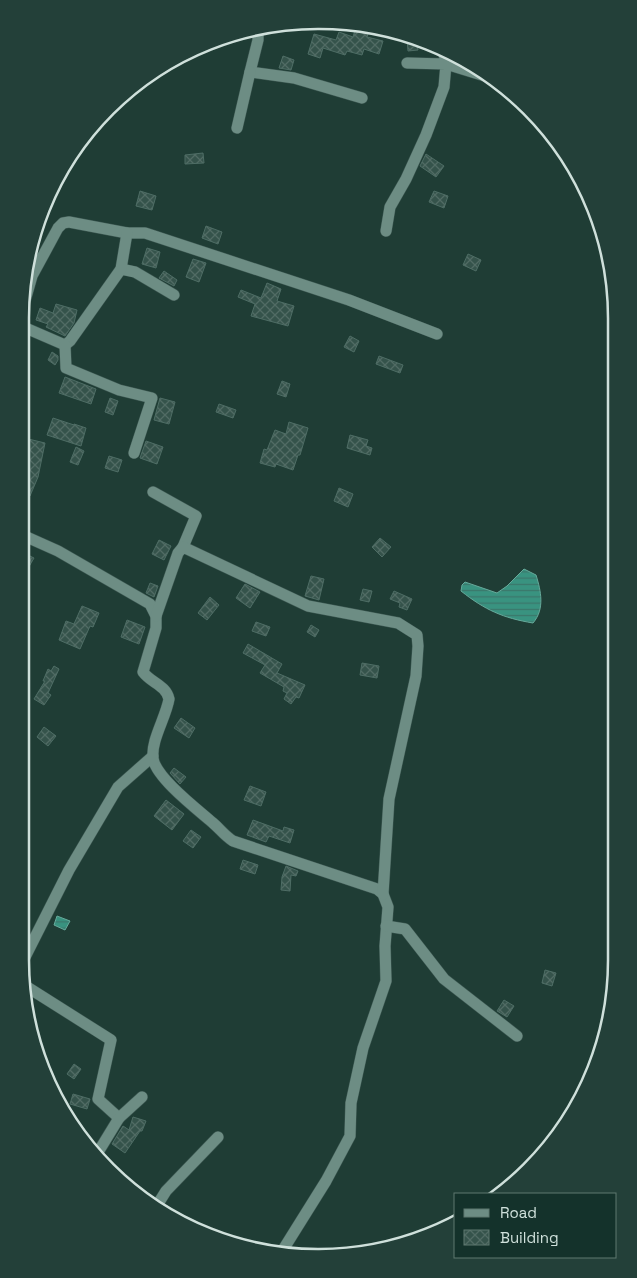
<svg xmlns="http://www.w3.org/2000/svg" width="637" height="1278" font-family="'Space Grotesk',sans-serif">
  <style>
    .water { fill: url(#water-rules); stroke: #66aa9b }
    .building { fill: url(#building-cross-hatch); stroke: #4e6d65 }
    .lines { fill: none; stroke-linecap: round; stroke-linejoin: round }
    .minor-casing { stroke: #3d5852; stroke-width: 12 }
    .minor { stroke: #6d8d84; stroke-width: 11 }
    .rim { fill: none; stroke: #cfe0db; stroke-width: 2.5 }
  </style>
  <defs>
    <pattern id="water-rules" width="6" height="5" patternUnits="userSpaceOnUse" patternTransform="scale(1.25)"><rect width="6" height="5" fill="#399380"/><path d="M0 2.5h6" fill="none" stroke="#3b776a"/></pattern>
    <pattern id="building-cross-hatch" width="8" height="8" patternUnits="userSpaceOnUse" patternTransform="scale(1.25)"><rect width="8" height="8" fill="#35534b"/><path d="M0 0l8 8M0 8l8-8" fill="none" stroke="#516b64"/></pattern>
  </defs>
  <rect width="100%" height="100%" fill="#1f3d35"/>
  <g class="water">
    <path d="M 524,569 L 536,575 C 541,591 545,609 533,623 C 503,618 485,610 461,591 L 462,585 L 465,582 L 497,593 L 507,586 Z"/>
    <path d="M 57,916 L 70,921 L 65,930 L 54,925 Z"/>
  </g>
  <g class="building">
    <path d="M 355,30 L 368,34 L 367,37 L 383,41 L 379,54 L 364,49 L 362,55 L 347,51 L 345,55 L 323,48 L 320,58 L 308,54 L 314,34 L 336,40 L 339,32 L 353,37 Z"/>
    <path d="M 407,39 L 417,42 L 418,50 L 408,51 Z"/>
    <path d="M 283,56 L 294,60 L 291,70 L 279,68 Z"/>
    <path d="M 203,153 L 204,163 L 185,164 L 185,155 Z"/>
    <path d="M 426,154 L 444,166 L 436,177 L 420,166 Z"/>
    <path d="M 140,191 L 156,196 L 152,210 L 136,206 Z"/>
    <path d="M 434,191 L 448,196 L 444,208 L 429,202 Z"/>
    <path d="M 206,226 L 222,232 L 218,244 L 202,238 Z"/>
    <path d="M 147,248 L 160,252 L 156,268 L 142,264 Z"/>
    <path d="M 468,254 L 481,260 L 476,271 L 463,265 Z"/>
    <path d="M 193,259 L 206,263 L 199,282 L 186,277 Z"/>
    <path d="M 164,271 L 177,280 L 174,286 L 159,278 Z"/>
    <path d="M 267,283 L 281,289 L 277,301 L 294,306 L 288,326 L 251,316 L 255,304 L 238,297 L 241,290 L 261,298 Z"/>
    <path d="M 56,304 L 77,310 L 74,323 L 65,336 L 46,327 L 48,324 L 36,320 L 40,308 L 53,313 Z"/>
    <path d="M 350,336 L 359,341 L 354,352 L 344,347 Z"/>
    <path d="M 52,352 L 58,356 L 58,360 L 55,365 L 48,360 Z"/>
    <path d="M 379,356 L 403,365 L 400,373 L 376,364 Z"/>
    <path d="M 65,377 L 96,389 L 91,404 L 59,393 Z"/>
    <path d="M 282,381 L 290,384 L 286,397 L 277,394 Z"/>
    <path d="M 110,398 L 118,401 L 113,415 L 105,412 Z"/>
    <path d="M 160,398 L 175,402 L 169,424 L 154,420 Z"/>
    <path d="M 219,404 L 236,410 L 233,418 L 216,412 Z"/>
    <path d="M 53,418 L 74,425 L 74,424 L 86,428 L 81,446 L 47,435 Z"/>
    <path d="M 289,422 L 308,428 L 300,455 L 298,455 L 293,470 L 276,464 L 275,467 L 260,463 L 264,449 L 267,450 L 275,430 L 286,434 Z"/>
    <path d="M 350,435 L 368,440 L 366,446 L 372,448 L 370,455 L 347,448 Z"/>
    <path d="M 20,437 L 45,443 L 38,477 L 30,496 L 20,492 L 20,477 L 22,472 L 25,474 L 29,455 L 20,452 Z"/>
    <path d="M 146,441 L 163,447 L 157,464 L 140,458 Z"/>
    <path d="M 76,447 L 84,451 L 78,465 L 70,462 Z"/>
    <path d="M 109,456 L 122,460 L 118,472 L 105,468 Z"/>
    <path d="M 339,488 L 353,494 L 348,507 L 334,501 Z"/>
    <path d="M 380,538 L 391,547 L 382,557 L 372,547 Z"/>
    <path d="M 159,540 L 171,546 L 164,560 L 152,554 Z"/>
    <path d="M 20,551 L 34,558 L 27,570 L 20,567 Z"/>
    <path d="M 311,576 L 324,579 L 319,600 L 305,596 Z"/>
    <path d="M 150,583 L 158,586 L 154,597 L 146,593 Z"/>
    <path d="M 245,584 L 260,592 L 250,608 L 236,598 Z"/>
    <path d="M 363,589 L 372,591 L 369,602 L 360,600 Z"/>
    <path d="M 394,591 L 412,599 L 407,610 L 399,607 L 400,603 L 390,599 Z"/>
    <path d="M 210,597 L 219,605 L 207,620 L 198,613 Z"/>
    <path d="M 82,606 L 99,613 L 93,627 L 90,626 L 80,649 L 59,640 L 66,621 L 74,624 Z"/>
    <path d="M 127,620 L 145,627 L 139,644 L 121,637 Z"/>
    <path d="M 256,622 L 270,627 L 266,636 L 252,631 Z"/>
    <path d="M 311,625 L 319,630 L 315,637 L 307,632 Z"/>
    <path d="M 248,644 L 282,664 L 277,673 L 305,685 L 299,698 L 296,697 L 291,704 L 284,699 L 287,693 L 283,691 L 284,687 L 260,673 L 265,665 L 243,653 Z"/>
    <path d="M 362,663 L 379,666 L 377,678 L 360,675 Z"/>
    <path d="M 54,666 L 59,669 L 48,693 L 51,695 L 44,705 L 34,699 L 45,681 L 43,681 L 48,669 L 51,671 Z"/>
    <path d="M 181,718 L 195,728 L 189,738 L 174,728 Z"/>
    <path d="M 44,727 L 56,736 L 48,746 L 37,737 Z"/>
    <path d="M 174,768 L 186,777 L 180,784 L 170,773 Z"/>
    <path d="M 250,786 L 266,792 L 261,806 L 244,800 Z"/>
    <path d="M 166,800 L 184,814 L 172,830 L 154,816 Z"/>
    <path d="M 253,820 L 283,831 L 284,827 L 294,830 L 290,843 L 269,836 L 266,842 L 247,835 Z"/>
    <path d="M 191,830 L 201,837 L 193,848 L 183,841 Z"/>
    <path d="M 243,860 L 258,865 L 255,874 L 240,869 Z"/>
    <path d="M 286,866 L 298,871 L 296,876 L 291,875 L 290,891 L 281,890 L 282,877 Z"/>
    <path d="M 545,970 L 556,973 L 552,986 L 542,983 Z"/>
    <path d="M 504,1000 L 514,1006 L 507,1017 L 497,1011 Z"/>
    <path d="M 74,1064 L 81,1069 L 74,1079 L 67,1074 Z"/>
    <path d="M 73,1094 L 90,1099 L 87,1109 L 70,1104 Z"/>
    <path d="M 133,1117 L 146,1121 L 142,1131 L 140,1131 L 125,1153 L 112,1144 L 123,1126 L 129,1130 Z"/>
  </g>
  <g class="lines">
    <defs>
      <g id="minor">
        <path d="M 258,31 L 258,40 L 250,72 L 294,78 L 362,98"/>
        <path d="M 443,49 L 446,64 L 498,80"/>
        <path d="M 237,128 L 250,72"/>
        <path d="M 386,231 L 390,207 L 406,179 L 426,135 L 444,87 L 446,64 L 407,63"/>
        <path d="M 121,269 L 135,272 L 174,295"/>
        <path d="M 21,315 L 32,276 L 58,228 L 63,223 L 69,222 L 127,233 L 145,233 L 349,300 L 437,334"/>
        <path d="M 21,326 L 65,345 L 70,341 L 121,269 L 127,233"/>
        <path d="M 65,345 L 66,368 L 119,390 L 152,398 L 134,453"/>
        <path d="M 153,492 L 196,516 L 183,547"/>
        <path d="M 20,534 L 58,551 L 150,604 L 156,616 L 156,628 L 143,672 C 151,683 166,685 169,699 C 166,717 151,740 153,758 C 155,777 198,810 213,823 C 220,829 225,836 233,841 L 377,889 L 383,894 L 388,907 L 385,946 L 386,981 L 363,1048 L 351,1103 L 350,1136 L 326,1181 L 281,1253"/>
        <path d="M 156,616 L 178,553 L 183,547 L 308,606 L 398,623 L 417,635 L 418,646 L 416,676 L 389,799 L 383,894"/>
        <path d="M 386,926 L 405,929 L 444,979 L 517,1036"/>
        <path d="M 21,965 L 69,870 L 118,787 L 153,756"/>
        <path d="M 24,985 L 111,1040 L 98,1099 L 119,1118"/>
        <path d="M 97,1154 L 119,1118 L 142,1097"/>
        <path d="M 156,1207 L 166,1191 L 218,1137"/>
      </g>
    </defs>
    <use href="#minor" class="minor-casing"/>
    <use href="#minor" class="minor"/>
  </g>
  <path d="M0 0H637V1278H0ZM318 29H319A289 289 0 0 1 608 318V960A289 289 0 0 1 319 1249H318A289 289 0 0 1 29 960V318A289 289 0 0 1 318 29Z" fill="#234039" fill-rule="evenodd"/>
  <path class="rim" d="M318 29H319A289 289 0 0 1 608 318V960A289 289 0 0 1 319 1249H318A289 289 0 0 1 29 960V318A289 289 0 0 1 318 29Z"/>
  <rect x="454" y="1193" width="162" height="65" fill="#14322b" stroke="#5f7871"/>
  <rect x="464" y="1209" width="25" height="8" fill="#6d8d84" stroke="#5f7871"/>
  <text x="500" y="1218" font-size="15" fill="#cfe0db">Road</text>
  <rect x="464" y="1230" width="25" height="15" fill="url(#building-cross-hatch)" stroke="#5f7871"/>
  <text x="500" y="1243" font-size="15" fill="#cfe0db">Building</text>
</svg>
